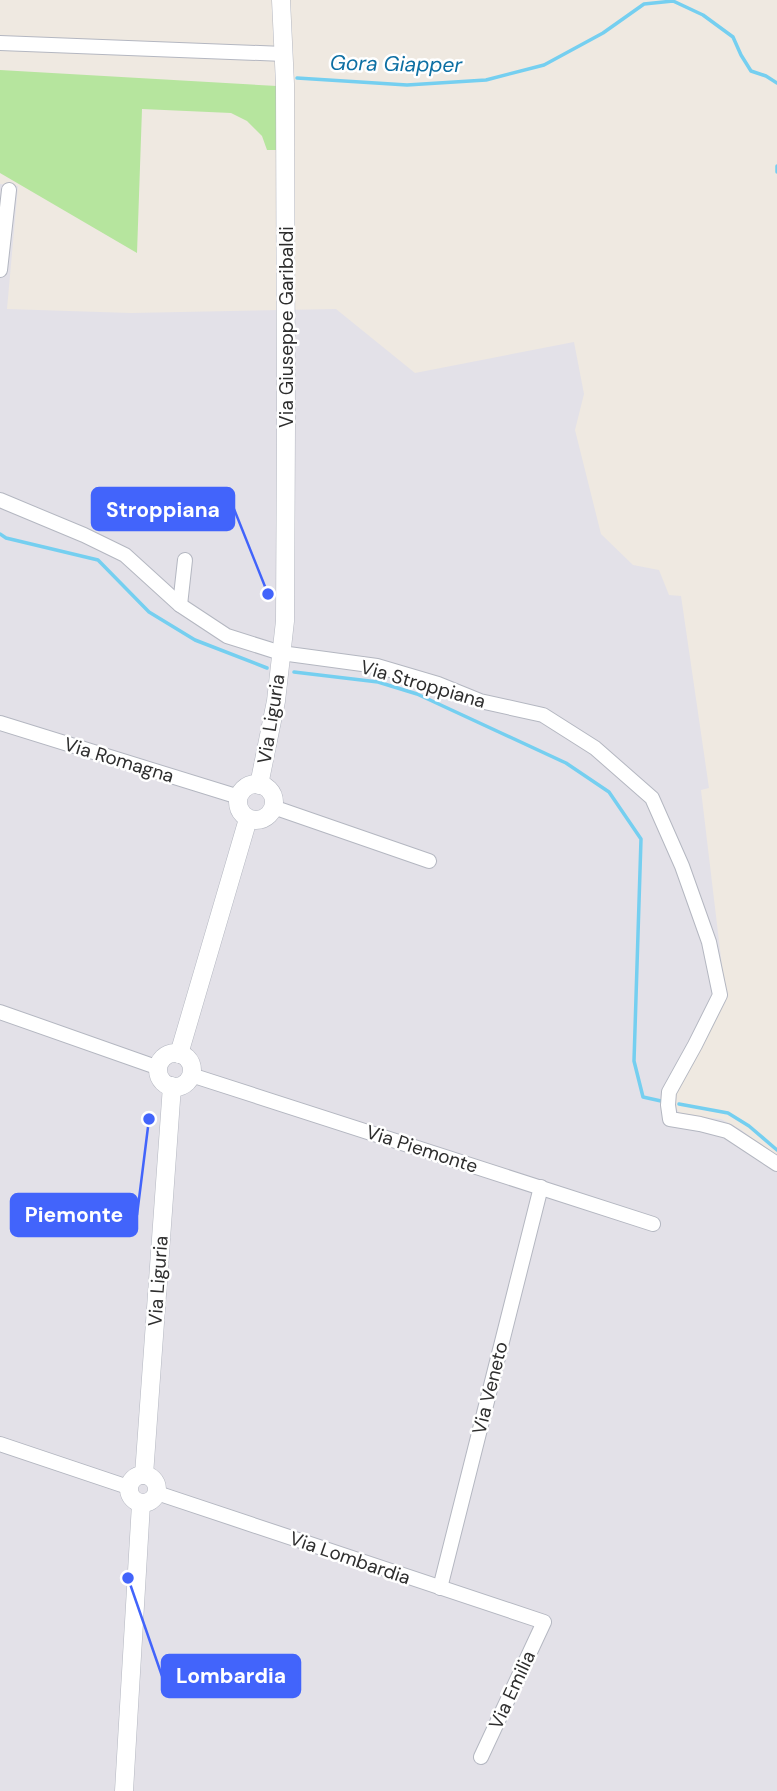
<svg xmlns="http://www.w3.org/2000/svg" width="777" height="1791" font-family="'DM Sans',sans-serif">
  <style>
    .industrial { fill: #e3e1e8 }
    .green { fill: #b6e59e }
    .lines { fill: none; stroke-linecap: round; stroke-linejoin: round }
    .stream { stroke: #75cff0; stroke-width: 3.5 }
    .minor-casing { stroke: #b4b7c1; stroke-width: 16 }
    .tertiary-casing { stroke: #b4b7c1; stroke-width: 19 }
    .minor { stroke: #fff; stroke-width: 14 }
    .tertiary { stroke: #fff; stroke-width: 18 }
    .labels { text-anchor: middle; dominant-baseline: central; stroke-width: 5; stroke-linejoin: round; paint-order: stroke }
    .street-label { font-size: 19px; fill: #2e2e2e; stroke: #fff }
    .water-label { font-size: 21px; font-style: italic; fill: #0d6fa3; stroke: #fff }
    .leader { fill: none; stroke: #4264fb; stroke-width: 2.5 }
    .callout-dot { fill: #4264fb; stroke: #fff; stroke-width: 2.5 }
    .callout { fill: #4264fb; stroke: #4264fb; stroke-width: 2.5 }
    .callout-label { font-size: 21px; text-anchor: middle; font-weight: bold; fill: #fff }
  </style>
  <rect width="100%" height="100%" fill="#efe9e1"/>
  <path class="industrial" d="M 0,184 L 18,186 L 7,309 L 131,313 L 336,309 L 415,373 L 574,342 L 584,394 L 575,430 L 601,534 L 633,565 L 659,570 L 669,595 L 681,596 L 709,788 L 701,790 L 726,1000 L 675,1089 L 675,1107 L 681,1115 L 721,1119 L 740,1129 L 777,1157 L 777,1791 L 0,1791 Z"/>
  <path class="green" d="M 0,70 L 277,86 L 278,150 L 267,150 L 262,136 L 247,121 L 231,113 L 142,109 L 137,253 L 0,173 Z"/>
  <g class="lines">
    <g class="stream">
      <path d="M 297,78 L 407,85 L 486,80 L 544,65 L 603,33 L 644,4 L 673,1 L 703,15 L 733,37 L 741,55 L 751,71 L 766,76 L 777,83"/>
      <path d="M 777,166 L 777,172"/>
      <path d="M 0,534 L 6,538 L 98,560 L 149,612 L 195,640 L 267,668"/>
      <path d="M 294,672 L 378,682 L 417,694 L 566,763 L 609,792 L 641,839 L 634,1061 L 643,1097 L 661,1101"/>
      <path d="M 679,1104 L 728,1113 L 749,1126 L 777,1150"/>
    </g>
    <defs>
      <g id="minor">
        <path d="M 0,43 L 284,54"/>
        <path d="M 0,270 L 9,190"/>
        <path d="M 0,500 L 84,535 L 125,555 L 180,605 L 227,636 L 281,653 L 377,666 L 438,684 L 480,701 L 543,715 L 595,748 L 652,798 L 682,866 L 709,942 L 720,995 L 695,1045 L 669,1092 L 668,1105 L 670,1119 L 700,1124 L 727,1131 L 777,1164"/>
        <path d="M 180,605 L 185,560"/>
        <path d="M 0,723 L 239,797"/>
        <path d="M 273,807 L 429,861"/>
        <path d="M 0,1012 L 159,1068"/>
        <path d="M 191,1075 L 653,1224"/>
        <path d="M 0,1444 L 128,1487"/>
        <path d="M 157,1493 L 544,1622 L 481,1757"/>
        <path d="M 440,1588 L 541,1187"/>
      </g>
      <g id="tertiary">
        <circle cx="256" cy="802" r="18"/>
        <path d="M 259,785 L 276,701 L 285,621 L 286,424 L 285,84 L 281,0"/>
        <circle cx="175" cy="1070" r="17"/>
        <path d="M 179,1054 L 248,819"/>
        <circle cx="143" cy="1489" r="14"/>
        <path d="M 144,1475 L 172,1086"/>
        <path d="M 124,1791 L 141,1504"/>
      </g>
    </defs>
    <use href="#minor" class="minor-casing"/>
    <use href="#tertiary" class="tertiary-casing"/>
    <use href="#minor" class="minor"/>
    <use href="#tertiary" class="tertiary"/>
  </g>
  <g class="labels">
    <g class="street-label">
      <text transform="translate(286 327) rotate(-90)">Via Giuseppe Garibaldi</text>
      <text transform="translate(423 684) rotate(16)">Via Stroppiana</text>
      <text transform="translate(271 719) rotate(-81)">Via Liguria</text>
      <text transform="translate(119 760) rotate(17)">Via Romagna</text>
      <text transform="translate(422 1149) rotate(18)">Via Piemonte</text>
      <text transform="translate(158 1281) rotate(-86)">Via Liguria</text>
      <text transform="translate(490 1388) rotate(-76)">Via Veneto</text>
      <text transform="translate(350 1558) rotate(19)">Via Lombardia</text>
      <text transform="translate(512 1690) rotate(-65)">Via Emilia</text>
    </g>
    <g class="water-label">
      <text transform="translate(396 64) rotate(1)">Gora Giapper</text>
    </g>
  </g>
  <path class="leader" d="M268 594L234 509M149 1119L137 1215M128 1578L162 1676"/>
  <g class="callout-dot">
    <circle cx="268" cy="594" r="7"/>
    <circle cx="149" cy="1119" r="7"/>
    <circle cx="128" cy="1578" r="7"/>
  </g>
  <g class="callout">
    <rect x="92" y="488" width="142" height="42" rx="7"/>
    <rect x="11" y="1194" width="126" height="42" rx="7"/>
    <rect x="162" y="1655" width="138" height="42" rx="7"/>
  </g>
  <g class="callout-label">
    <text x="163" y="517">Stroppiana</text>
    <text x="74" y="1222">Piemonte</text>
    <text x="231" y="1683">Lombardia</text>
  </g>
</svg>
